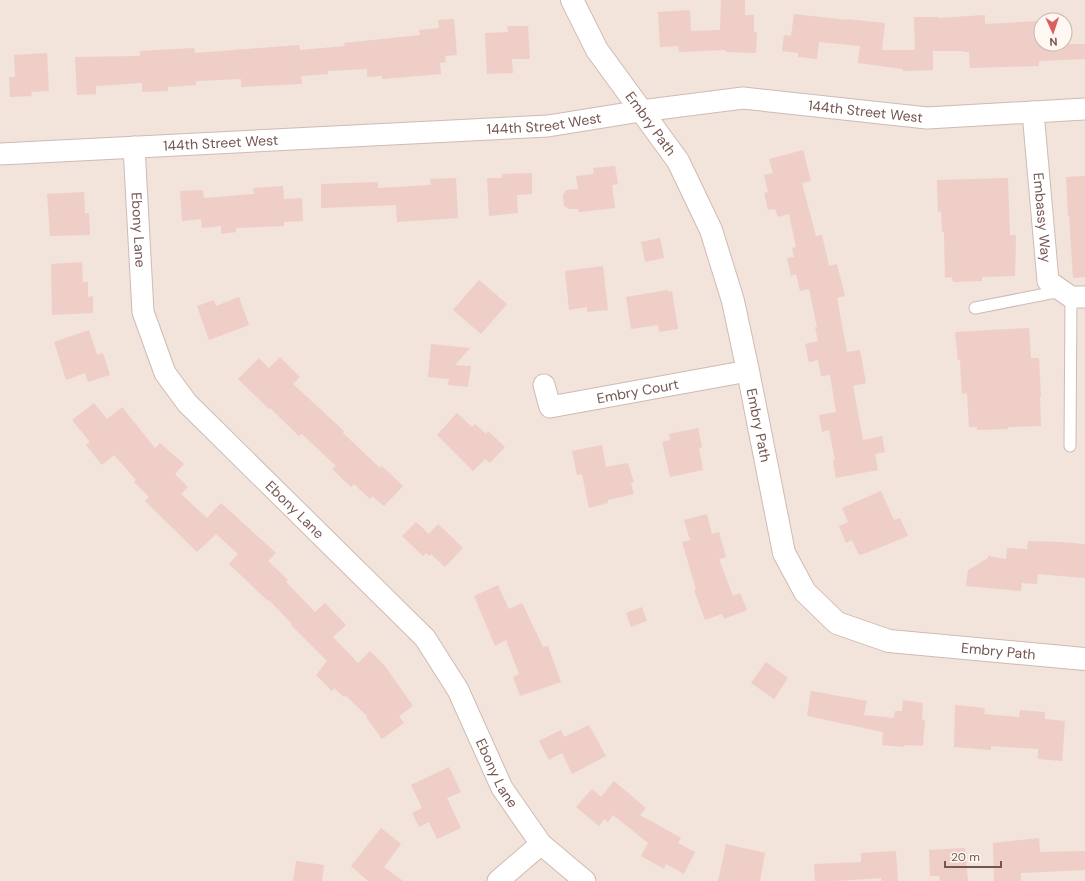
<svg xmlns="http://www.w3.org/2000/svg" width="1085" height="881" font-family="'DM Sans',sans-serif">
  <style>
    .residential { fill: #f2e3db; fill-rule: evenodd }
    .building { fill: #eecec6 }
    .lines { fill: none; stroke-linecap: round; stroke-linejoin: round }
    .lane-casing { stroke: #cebbb4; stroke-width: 13 }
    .street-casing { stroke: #cebbb4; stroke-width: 23 }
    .secondary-casing { stroke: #d1bab2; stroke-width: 24 }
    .lane { stroke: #fff; stroke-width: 11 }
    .street { stroke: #fff; stroke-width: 21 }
    .secondary { stroke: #fff; stroke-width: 22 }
    .labels { text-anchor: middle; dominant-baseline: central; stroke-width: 3; stroke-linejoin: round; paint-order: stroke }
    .street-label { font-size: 14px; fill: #745650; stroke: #fef7f2 }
  </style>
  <rect width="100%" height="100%" fill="#fbf2ec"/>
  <path class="residential" d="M 0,0 L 1085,0 L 1085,881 L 0,881 ZM 1041,20 L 1065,20 L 1065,44 L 1041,44 Z"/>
  <g class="building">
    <path d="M 721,0 L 745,0 L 745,15 L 754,15 L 754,32 L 757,32 L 756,53 L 726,52 L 726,50 L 679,52 L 678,46 L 660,47 L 658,12 L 690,10 L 691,31 L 720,30 Z"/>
    <path d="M 794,14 L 847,20 L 847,19 L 885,23 L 882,50 L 915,50 L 914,17 L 938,17 L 938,18 L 985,15 L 985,24 L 1041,21 L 1041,44 L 1085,44 L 1085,59 L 1039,61 L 1039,66 L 970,68 L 969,52 L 963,52 L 963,51 L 933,51 L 933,70 L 903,71 L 903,69 L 858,63 L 860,46 L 819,42 L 817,59 L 798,57 L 798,53 L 782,51 L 784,35 L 791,36 Z"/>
    <path d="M 454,19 L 457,55 L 445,56 L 446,62 L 440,63 L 441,74 L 382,79 L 382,76 L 367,77 L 367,69 L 328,71 L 328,74 L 301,76 L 302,84 L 241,87 L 241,79 L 196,81 L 196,85 L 168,87 L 168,91 L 142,92 L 142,83 L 96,86 L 96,94 L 77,95 L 75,57 L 140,56 L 140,51 L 194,48 L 195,53 L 299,45 L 300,50 L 345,46 L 344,43 L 420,35 L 419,30 L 439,28 L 438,20 Z"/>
    <path d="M 507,26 L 528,26 L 530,59 L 512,59 L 513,73 L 487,74 L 485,33 L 508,32 Z"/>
    <path d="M 47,53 L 49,91 L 31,92 L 32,96 L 10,97 L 9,77 L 15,77 L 14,55 Z"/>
    <path d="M 803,150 L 811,181 L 802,183 L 816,236 L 822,235 L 829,266 L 837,264 L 845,296 L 837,298 L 847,352 L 860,350 L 866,383 L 853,386 L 863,440 L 882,436 L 885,452 L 875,454 L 878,470 L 836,478 L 833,461 L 835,460 L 829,430 L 822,432 L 819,415 L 836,412 L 830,375 L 821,376 L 818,360 L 809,362 L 805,344 L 818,341 L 815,327 L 817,327 L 809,289 L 800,291 L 796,274 L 791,276 L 787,258 L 794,257 L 792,248 L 796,247 L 789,214 L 778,217 L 775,209 L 768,210 L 764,193 L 768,192 L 764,175 L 773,173 L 769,159 Z"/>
    <path d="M 615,166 L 618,184 L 612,185 L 615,208 L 579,212 L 578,209 L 569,209 L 564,206 L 563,195 L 566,190 L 578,189 L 576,176 L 594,174 L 593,168 Z"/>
    <path d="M 532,173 L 532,194 L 517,195 L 518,213 L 489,216 L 487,178 L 502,178 L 502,174 Z"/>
    <path d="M 1085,176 L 1085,277 L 1073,278 L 1069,216 L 1068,216 L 1066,177 Z"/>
    <path d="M 456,178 L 458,218 L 397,222 L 396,205 L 321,208 L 321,184 L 378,182 L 378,188 L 431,185 L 430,179 Z"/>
    <path d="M 1008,178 L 1010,235 L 1016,235 L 1015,276 L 982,277 L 982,281 L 953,282 L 952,277 L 945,278 L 944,232 L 942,232 L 941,211 L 938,212 L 937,180 Z"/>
    <path d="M 283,186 L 284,199 L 302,198 L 303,221 L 284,222 L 284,226 L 236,228 L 236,232 L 221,234 L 221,226 L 202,228 L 201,219 L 182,221 L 180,191 L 203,190 L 204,198 L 254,194 L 253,188 Z"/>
    <path d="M 84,192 L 85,213 L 89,213 L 90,235 L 50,236 L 47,194 Z"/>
    <path d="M 660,238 L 664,258 L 645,262 L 641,242 Z"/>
    <path d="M 82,262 L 83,282 L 88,282 L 88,297 L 93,296 L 93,313 L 52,315 L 51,264 Z"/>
    <path d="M 603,266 L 608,310 L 587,312 L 587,307 L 569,310 L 565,271 Z"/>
    <path d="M 479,280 L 507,304 L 481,334 L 453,310 Z"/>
    <path d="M 668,290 L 668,292 L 672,291 L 678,329 L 659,332 L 658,325 L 631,329 L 626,297 Z"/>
    <path d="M 239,297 L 249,325 L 209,340 L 197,306 L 214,300 L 216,306 Z"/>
    <path d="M 1029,328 L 1031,358 L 1039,358 L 1041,397 L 1040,397 L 1041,426 L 1008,427 L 1008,429 L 977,430 L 977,427 L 969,427 L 967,393 L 962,394 L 960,360 L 958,360 L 955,332 Z"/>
    <path d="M 89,330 L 97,355 L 103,353 L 110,375 L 88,382 L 85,373 L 66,380 L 54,342 Z"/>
    <path d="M 431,344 L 470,348 L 455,365 L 471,366 L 468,387 L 448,385 L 449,379 L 428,377 Z"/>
    <path d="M 280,357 L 300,377 L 293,384 L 344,431 L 343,433 L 380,468 L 382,466 L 403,486 L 384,506 L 372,496 L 370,499 L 354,484 L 351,487 L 332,469 L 336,466 L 302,434 L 299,436 L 270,408 L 269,409 L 238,379 L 259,358 L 269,368 Z"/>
    <path d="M 94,403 L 107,419 L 122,407 L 155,448 L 160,443 L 184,464 L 175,474 L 188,487 L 181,494 L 207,518 L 221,503 L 276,553 L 268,561 L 288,580 L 286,582 L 315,612 L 325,603 L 346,625 L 333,637 L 358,663 L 370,651 L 385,666 L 413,706 L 399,716 L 404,723 L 382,739 L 366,717 L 367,716 L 345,695 L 344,697 L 334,688 L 332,691 L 316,675 L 327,661 L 291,625 L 292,624 L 269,600 L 268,601 L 229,564 L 238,554 L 216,534 L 197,552 L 145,501 L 149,497 L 134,482 L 136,480 L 114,455 L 102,465 L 86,445 L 90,442 L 72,420 Z"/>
    <path d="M 457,413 L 472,427 L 475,424 L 486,434 L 488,431 L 505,447 L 490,463 L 485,459 L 473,471 L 437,435 Z"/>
    <path d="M 698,428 L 702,447 L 699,448 L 703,470 L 670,477 L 662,442 L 670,440 L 669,434 Z"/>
    <path d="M 602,445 L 606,467 L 628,463 L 634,482 L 631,483 L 634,494 L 608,500 L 608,503 L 589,508 L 582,474 L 577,475 L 572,451 Z"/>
    <path d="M 881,491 L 894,520 L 900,518 L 908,536 L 866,553 L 859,555 L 852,540 L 846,543 L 839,526 L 848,522 L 842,508 Z"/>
    <path d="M 707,514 L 712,534 L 719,532 L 726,557 L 719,559 L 733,596 L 740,593 L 747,610 L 724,619 L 722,614 L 705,620 L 694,590 L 696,589 L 682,542 L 690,540 L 684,520 Z"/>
    <path d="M 416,522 L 429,534 L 438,524 L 463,548 L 445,567 L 431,554 L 429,556 L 426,553 L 423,556 L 402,536 Z"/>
    <path d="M 1028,541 L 1061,542 L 1085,544 L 1085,578 L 1038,574 L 1037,584 L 1022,583 L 1021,591 L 966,586 L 968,570 L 988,558 L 988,556 L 1006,559 L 1007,548 L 1027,549 Z"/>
    <path d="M 498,585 L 509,609 L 522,603 L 543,647 L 548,646 L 561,682 L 520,696 L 513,677 L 519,674 L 506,640 L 495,646 L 474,596 Z"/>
    <path d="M 642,607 L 647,621 L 631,627 L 626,613 Z"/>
    <path d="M 766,662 L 788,678 L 774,699 L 751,683 Z"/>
    <path d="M 811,691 L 867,701 L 864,715 L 894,718 L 895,711 L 902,711 L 903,700 L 923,703 L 922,720 L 925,720 L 923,746 L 904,745 L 904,747 L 882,745 L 883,732 L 807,716 Z"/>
    <path d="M 955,705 L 985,708 L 984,714 L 1019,717 L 1020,710 L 1045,712 L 1045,719 L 1065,721 L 1062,761 L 1038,759 L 1038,749 L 991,746 L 991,750 L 954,747 Z"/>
    <path d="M 589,725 L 606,756 L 572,774 L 562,753 L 549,760 L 539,741 L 561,730 L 564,737 Z"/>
    <path d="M 449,767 L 461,792 L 447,798 L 461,828 L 437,839 L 429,822 L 419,827 L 412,813 L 422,808 L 411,785 Z"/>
    <path d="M 614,781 L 646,808 L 640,815 L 681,838 L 678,843 L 695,852 L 684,874 L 666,864 L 664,869 L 641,856 L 648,843 L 613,815 L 608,822 L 604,819 L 599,826 L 576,807 L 592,789 L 601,797 Z"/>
    <path d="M 381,828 L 401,844 L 384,867 L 403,881 L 368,881 L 351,866 Z"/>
    <path d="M 1039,838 L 1040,852 L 1085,851 L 1085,870 L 1021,873 L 1021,881 L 994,881 L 993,843 Z"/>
    <path d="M 726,844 L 765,853 L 760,881 L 718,881 Z"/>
    <path d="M 965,848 L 968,881 L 940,881 L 939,876 L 930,876 L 929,850 Z"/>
    <path d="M 896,851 L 898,881 L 881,881 L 881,878 L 836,881 L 815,881 L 814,864 L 861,862 L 861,853 Z"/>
    <path d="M 296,861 L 324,865 L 322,881 L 293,881 Z"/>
  </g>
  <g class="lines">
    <defs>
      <g id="lane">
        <path d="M 975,308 L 1061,291"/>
        <path d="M 1070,446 L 1071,297"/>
      </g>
      <g id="street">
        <path id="s1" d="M 1033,112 L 1048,281 L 1071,297 L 1085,297"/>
        <path id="s2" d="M 134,147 L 143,312 L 165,373 L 187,403 L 425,638 L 458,690 L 502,788 L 541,844 L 585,881"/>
        <path id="s3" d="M 0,154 L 548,126 L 641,111 L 743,98 L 927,118 L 1085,109"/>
        <path id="s4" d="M 544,385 L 550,407 L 748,371"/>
        <path d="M 498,881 L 541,844"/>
      </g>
      <g id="secondary">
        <path id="s5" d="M 572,0 L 597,50 L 678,161 L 711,230 L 733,301 L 748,371 L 784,553 L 805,592 L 837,623 L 889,641 L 1085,659"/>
      </g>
    </defs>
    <use href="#lane" class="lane-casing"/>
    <use href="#street" class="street-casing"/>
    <use href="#secondary" class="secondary-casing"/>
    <use href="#lane" class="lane"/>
    <use href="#street" class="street"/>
    <use href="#secondary" class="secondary"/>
  </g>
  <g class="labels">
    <g class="street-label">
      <text stroke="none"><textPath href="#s3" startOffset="869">144th Street West</textPath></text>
      <text stroke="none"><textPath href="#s3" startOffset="545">144th Street West</textPath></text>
      <text stroke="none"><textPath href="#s5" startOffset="147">Embry Path</textPath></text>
      <text stroke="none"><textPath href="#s3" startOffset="221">144th Street West</textPath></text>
      <text stroke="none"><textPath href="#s1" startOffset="106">Embassy Way</textPath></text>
      <text stroke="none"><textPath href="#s2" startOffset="83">Ebony Lane</textPath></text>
      <text stroke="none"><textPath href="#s4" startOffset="112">Embry Court</textPath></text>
      <text stroke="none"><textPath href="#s5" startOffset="471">Embry Path</textPath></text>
      <text stroke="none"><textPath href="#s2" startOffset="419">Ebony Lane</textPath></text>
      <text stroke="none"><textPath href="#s5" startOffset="855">Embry Path</textPath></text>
      <text stroke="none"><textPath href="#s2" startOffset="755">Ebony Lane</textPath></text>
    </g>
  </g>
  <g transform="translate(1053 32) rotate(177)"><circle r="19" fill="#fef7f2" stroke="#c7b7b1"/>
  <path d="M0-3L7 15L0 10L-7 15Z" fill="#d8615e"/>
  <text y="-6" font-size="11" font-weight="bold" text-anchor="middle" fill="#745650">N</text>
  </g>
  <path d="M945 861v6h56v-6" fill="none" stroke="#745650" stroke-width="2"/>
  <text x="951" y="861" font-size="12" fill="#745650" stroke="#fef7f2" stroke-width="3" paint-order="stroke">20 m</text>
</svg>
